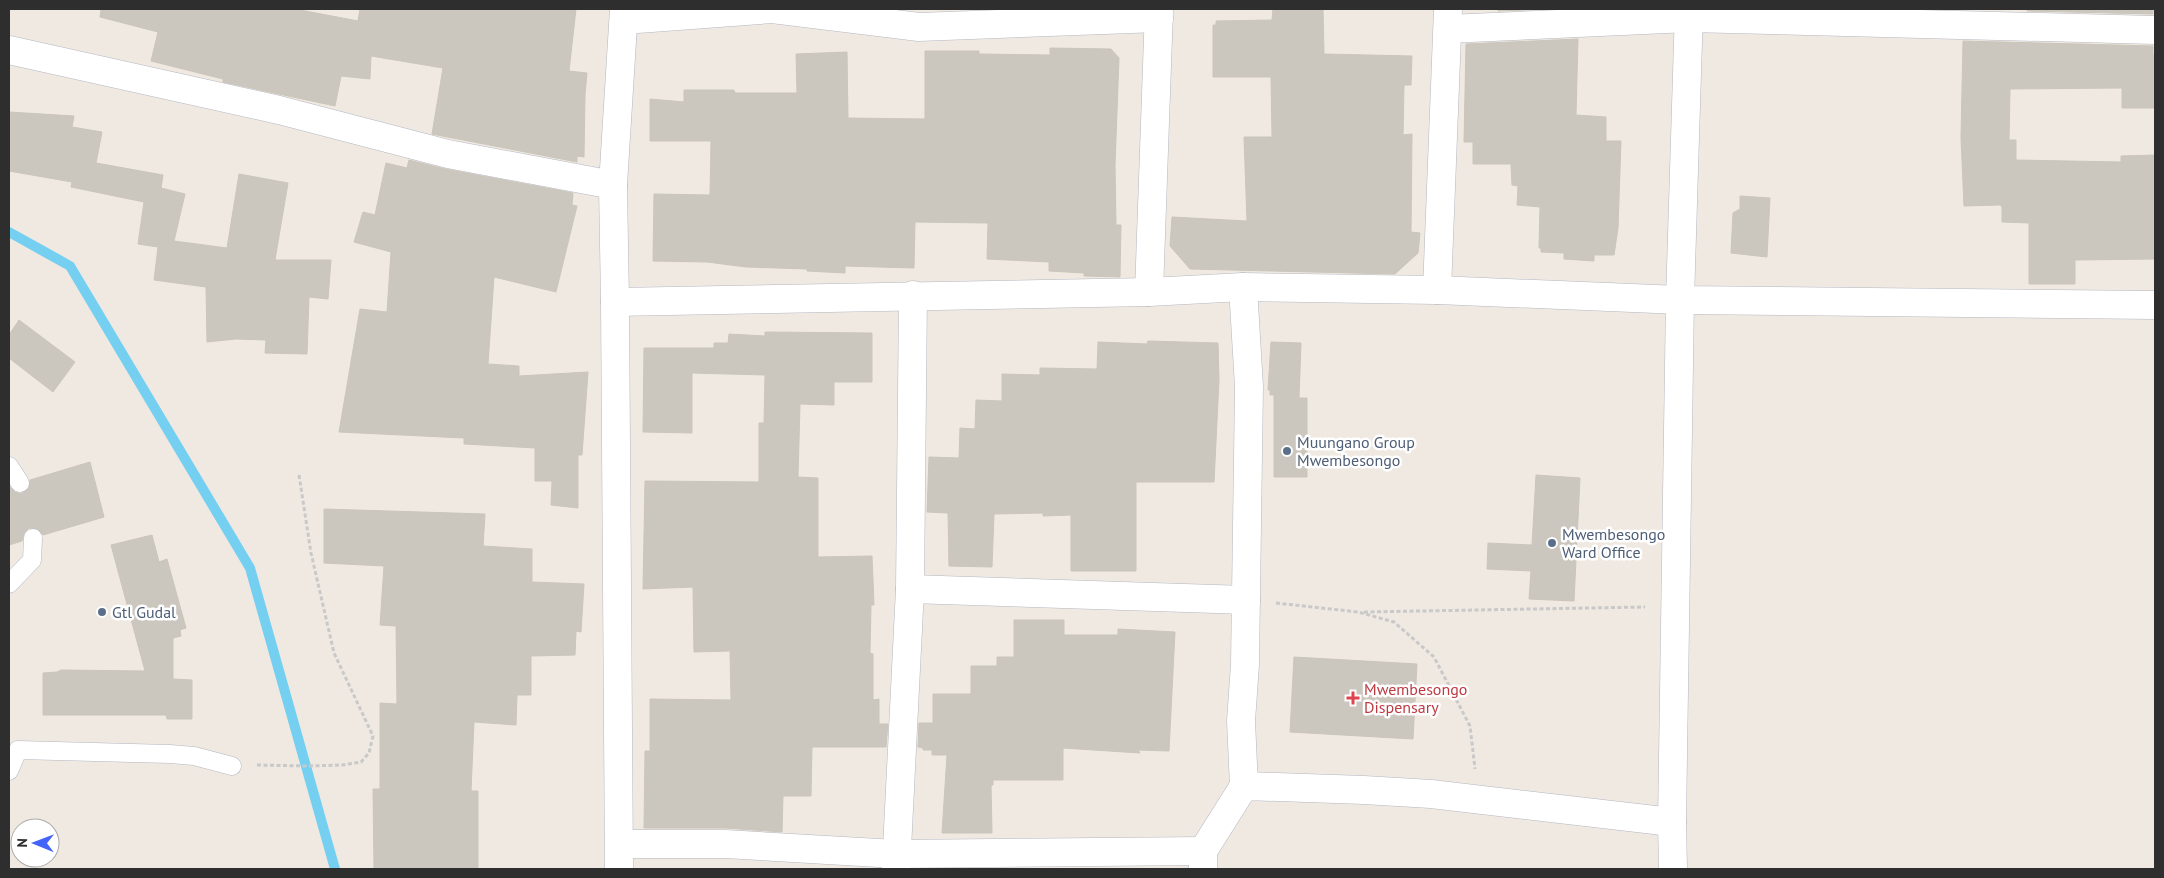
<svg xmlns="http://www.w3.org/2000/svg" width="2164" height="878" font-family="'PT Sans',sans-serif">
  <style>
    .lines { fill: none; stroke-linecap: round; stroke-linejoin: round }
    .stream { stroke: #75cff0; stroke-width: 10 }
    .building { fill: #cbc7bf; stroke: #cbc5ba }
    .service-casing { stroke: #b4b7c1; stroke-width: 19 }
    .minor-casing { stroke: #b4b7c1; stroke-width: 29 }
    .path { stroke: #c9c9c9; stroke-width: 3; stroke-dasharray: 4 2.5; stroke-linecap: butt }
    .service { stroke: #fff; stroke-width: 18 }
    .minor { stroke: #fff; stroke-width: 28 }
    .service-dot { fill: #5c6f8a; stroke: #fff; stroke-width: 2 }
    .health-dot { fill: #e0444e; stroke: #fff; stroke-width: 2 }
    .labels { text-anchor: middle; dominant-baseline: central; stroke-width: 5; stroke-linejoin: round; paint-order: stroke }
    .service-label { font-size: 16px; fill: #4e5e75; stroke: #fff; text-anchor: start }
    .health-label { font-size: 16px; fill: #be3a42; stroke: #fff; text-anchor: start }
  </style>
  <rect width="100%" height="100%" fill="#efe9e1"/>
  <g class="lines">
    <path class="stream" d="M 9,232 L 70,266 L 250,568 L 335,869"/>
  </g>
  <g class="building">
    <path d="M 101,9 L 295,9 L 358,21 L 360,9 L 576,9 L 569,71 L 587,73 L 585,95 L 584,157 L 577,156 L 577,162 L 432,134 L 443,68 L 371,56 L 370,79 L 341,76 L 335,106 L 223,82 L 223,79 L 151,61 L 158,32 L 100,17 Z"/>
    <path d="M 1273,9 L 1323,9 L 1324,54 L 1412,56 L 1411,85 L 1404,85 L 1403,135 L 1412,134 L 1411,232 L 1420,233 L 1418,253 L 1395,274 L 1190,269 L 1170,246 L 1172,217 L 1247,221 L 1244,137 L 1272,137 L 1271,77 L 1213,77 L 1213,25 L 1216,25 L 1216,21 L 1272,20 Z"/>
    <path d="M 1498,9 L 1548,9 L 1498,11 Z"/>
    <path d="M 2027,9 L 2153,9 L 2153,14 L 2027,11 Z"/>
    <path d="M 1578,39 L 1576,115 L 1606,117 L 1606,141 L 1621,141 L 1618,228 L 1614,255 L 1594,255 L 1594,261 L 1564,259 L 1564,253 L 1541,252 L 1541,248 L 1539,248 L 1540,207 L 1517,205 L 1518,186 L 1512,185 L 1511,164 L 1473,164 L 1473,142 L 1464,142 L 1466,44 Z"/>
    <path d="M 1963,41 L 2153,46 L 2153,55 L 2155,55 L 2155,108 L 2122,108 L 2122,88 L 2010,89 L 2009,140 L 2016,140 L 2016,160 L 2121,162 L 2121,156 L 2155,155 L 2155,259 L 2075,260 L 2075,284 L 2029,284 L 2029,223 L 2002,222 L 2002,207 L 2000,205 L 1964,206 L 1961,138 Z"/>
    <path d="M 1050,48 L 1111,49 L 1119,58 L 1115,165 L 1116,225 L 1121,225 L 1120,277 L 1084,276 L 1084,273 L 1049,271 L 1049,262 L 987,259 L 988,223 L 915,222 L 914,268 L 845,266 L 845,273 L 807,271 L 807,269 L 746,267 L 707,262 L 653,261 L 654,194 L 710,195 L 711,141 L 650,141 L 650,99 L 684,102 L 684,90 L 734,90 L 735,93 L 797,93 L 796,54 L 847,52 L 848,118 L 925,119 L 925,51 L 979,51 L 979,54 L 1050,55 Z"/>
    <path d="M 9,112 L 74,116 L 72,127 L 102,132 L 96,163 L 163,175 L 161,188 L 185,194 L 174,241 L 227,248 L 239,174 L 288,183 L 275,260 L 331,260 L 328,299 L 309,297 L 307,354 L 265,353 L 266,340 L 236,339 L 207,342 L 206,287 L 154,280 L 158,247 L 138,244 L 144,202 L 71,187 L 72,182 L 9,171 Z"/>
    <path d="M 409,160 L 445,169 L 573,193 L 572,205 L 577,206 L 556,292 L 494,277 L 488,364 L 519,366 L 519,376 L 588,372 L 582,455 L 578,455 L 578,508 L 551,505 L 552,481 L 535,481 L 535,448 L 464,444 L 464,438 L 339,432 L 360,309 L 387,312 L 391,252 L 354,242 L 363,212 L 375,215 L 386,163 L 407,168 Z"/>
    <path d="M 1740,196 L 1770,198 L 1767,257 L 1731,253 L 1733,213 L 1740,209 Z"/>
    <path d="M 19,320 L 75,362 L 53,392 L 9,358 L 9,335 Z"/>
    <path d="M 765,332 L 872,333 L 872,382 L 834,382 L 834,405 L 800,404 L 798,477 L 818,478 L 818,557 L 872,556 L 874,605 L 871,605 L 870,653 L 873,654 L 873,700 L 879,699 L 879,724 L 888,724 L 886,747 L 812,747 L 811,796 L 783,796 L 782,832 L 725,828 L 644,828 L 645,751 L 650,751 L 650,699 L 731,700 L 730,651 L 694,652 L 693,587 L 643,589 L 645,481 L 759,482 L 759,423 L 764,423 L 765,375 L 692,373 L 692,433 L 643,432 L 644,348 L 714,348 L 714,343 L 728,343 L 729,334 L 765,336 Z"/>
    <path d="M 1148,341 L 1218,343 L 1219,380 L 1214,482 L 1136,482 L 1136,571 L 1071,571 L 1071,515 L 1043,516 L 1043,513 L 994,514 L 992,567 L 949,566 L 948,513 L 927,512 L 929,457 L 959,458 L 960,428 L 975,429 L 976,400 L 1002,401 L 1002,374 L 1040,375 L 1040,368 L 1097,369 L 1098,342 L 1147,344 Z"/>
    <path d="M 1271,342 L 1301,343 L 1299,398 L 1307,398 L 1307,477 L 1274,477 L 1274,395 L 1270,395 L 1270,390 L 1268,390 Z"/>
    <path d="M 90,462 L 104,517 L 43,535 L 38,529 L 29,528 L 24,533 L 22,541 L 9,545 L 9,486 L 15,492 L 21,494 L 29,488 L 30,480 Z"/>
    <path d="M 1536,475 L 1580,478 L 1574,601 L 1529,599 L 1531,571 L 1487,569 L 1488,543 L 1532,545 Z"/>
    <path d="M 324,509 L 485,514 L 483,546 L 532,549 L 532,582 L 584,584 L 581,632 L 576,631 L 575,655 L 531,656 L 531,695 L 517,695 L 516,725 L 474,722 L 471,791 L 478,791 L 478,869 L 374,869 L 373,789 L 380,789 L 380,703 L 397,704 L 396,626 L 380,625 L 384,566 L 324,563 Z"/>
    <path d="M 152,535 L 159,562 L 167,559 L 186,628 L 180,630 L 181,636 L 173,638 L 173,679 L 192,680 L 192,719 L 167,719 L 166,715 L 43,715 L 43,673 L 57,672 L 61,670 L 145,671 L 111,545 Z"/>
    <path d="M 1014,620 L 1064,620 L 1064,635 L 1118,635 L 1118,629 L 1175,632 L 1169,751 L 1138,750 L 1140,753 L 1063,748 L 1063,780 L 993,780 L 993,785 L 991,785 L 992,833 L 942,833 L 947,755 L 932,755 L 932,750 L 923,750 L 923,748 L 918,747 L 919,723 L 933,723 L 933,694 L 971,694 L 971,666 L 997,666 L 997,657 L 1014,657 Z"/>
    <path d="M 1294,657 L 1417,664 L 1413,739 L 1290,732 Z"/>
  </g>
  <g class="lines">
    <defs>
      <g id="service">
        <path d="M 9,466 L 20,483"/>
        <path d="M 9,584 L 32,560 L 33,538"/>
        <path d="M 9,771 L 18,750 L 170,754 L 194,756 L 232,766"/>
      </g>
      <g id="minor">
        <path d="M 624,20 L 772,9 L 919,27 L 1159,18"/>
        <path d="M 1448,29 L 1689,18 L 2155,30"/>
        <path d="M 9,50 L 279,110 L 448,154 L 613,185"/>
        <path d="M 1243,287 L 1249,387 L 1245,664 L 1241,721 L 1244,786"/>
        <path d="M 1437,290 L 1448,9"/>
        <path d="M 1149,292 L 1159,9"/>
        <path d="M 615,302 L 1149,292 L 1243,287 L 1437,290 L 1680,300 L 2155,305"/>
        <path d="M 910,589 L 1246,600"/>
        <path d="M 620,844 L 725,844 L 896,854 L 1203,851"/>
        <path d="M 619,869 L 615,302 L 613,185 L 624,9"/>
        <path d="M 896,869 L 910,589 L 913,295"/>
        <path d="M 1203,869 L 1203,851 L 1244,786 L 1364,790 L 1431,794 L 1672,822"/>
        <path d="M 1673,869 L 1672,822 L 1680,300 L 1689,9"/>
      </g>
    </defs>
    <use href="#service" class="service-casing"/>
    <use href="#minor" class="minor-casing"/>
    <g class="path">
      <path d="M 1276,603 L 1358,612 L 1394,622 L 1434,657 L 1470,726 L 1475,769"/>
      <path d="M 1364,612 L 1645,607"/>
      <path d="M 257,765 L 307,766 L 342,765 L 361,762 L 369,753 L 373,736 L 334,653 L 311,553 L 299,475"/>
    </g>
    <use href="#service" class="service"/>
    <use href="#minor" class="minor"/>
  </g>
  <g class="service-dot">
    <circle cx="1287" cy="451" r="5"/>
    <circle cx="1552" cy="543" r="5"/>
    <circle cx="102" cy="612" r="5"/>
  </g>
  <path class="health-dot" d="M1350.5 690.5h5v5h5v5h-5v5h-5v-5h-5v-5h5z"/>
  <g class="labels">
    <g class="service-label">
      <text x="1297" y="442">Muungano Group<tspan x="1297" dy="18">Mwembesongo</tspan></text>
      <text x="1562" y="534">Mwembesongo<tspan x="1562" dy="18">Ward Office</tspan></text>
      <text x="112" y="612">Gtl Gudal</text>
    </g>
    <g class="health-label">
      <text x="1364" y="689">Mwembesongo<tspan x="1364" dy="18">Dispensary</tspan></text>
    </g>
  </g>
  <rect width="2164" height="878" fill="none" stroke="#2e2e2e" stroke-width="20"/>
  <g transform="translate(35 843) rotate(271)"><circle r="24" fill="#ffffff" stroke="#ababab"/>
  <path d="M0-4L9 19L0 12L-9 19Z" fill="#4264fb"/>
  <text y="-8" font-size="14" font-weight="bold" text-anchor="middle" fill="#2e2e2e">N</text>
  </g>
</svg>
